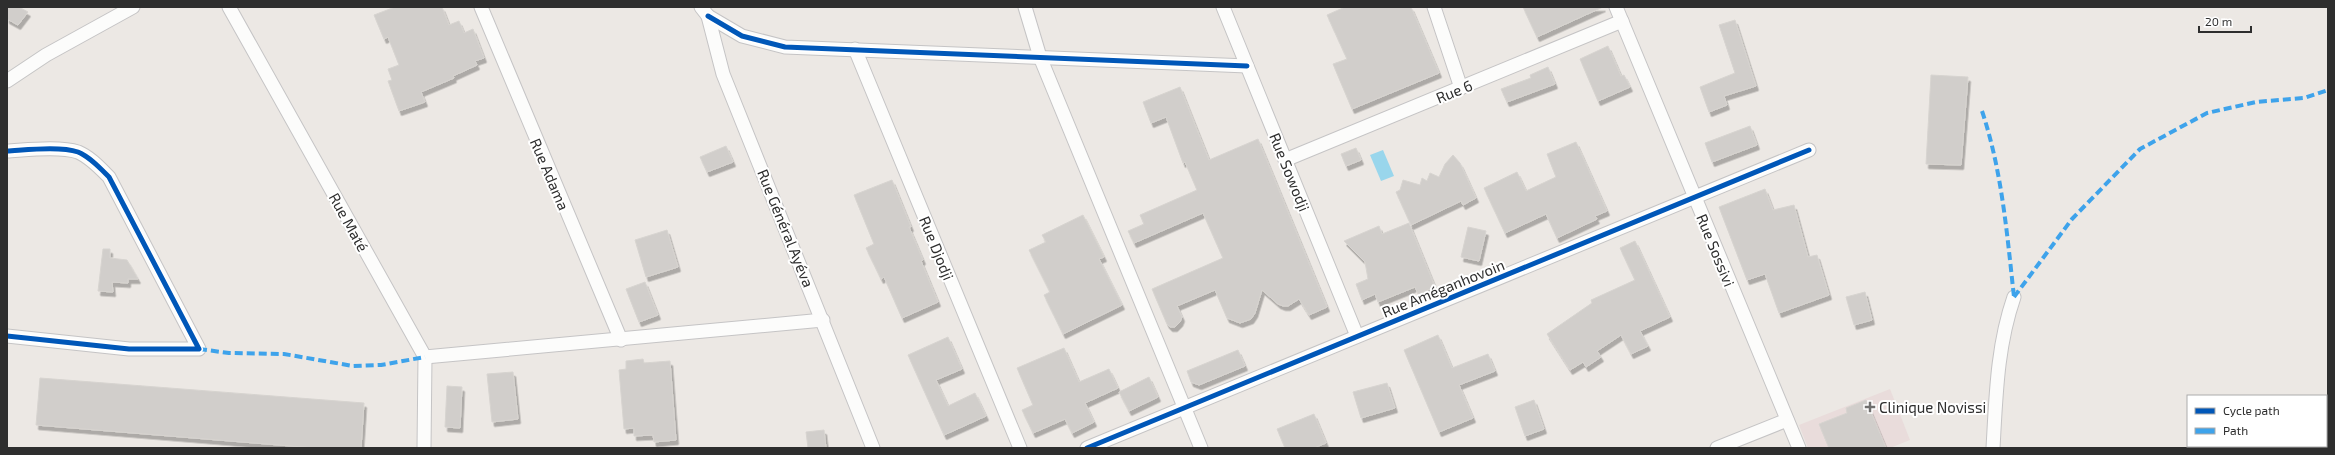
<svg xmlns="http://www.w3.org/2000/svg" width="2335" height="455" font-family="'Exo 2',sans-serif">
  <style>
    .medical { fill: #e9dcdb }
    .water { fill: #99d6ec }
    .building { fill: #d1cecb; stroke: #d7d4d0; filter: url(#shadow) }
    .lines { fill: none; stroke-linecap: round; stroke-linejoin: round }
    .street-casing { stroke: #c5c4c5; stroke-width: 15 }
    .secondary-casing { stroke: #c5c4c5; stroke-width: 21 }
    .street { stroke: #fcfcfb; stroke-width: 13 }
    .secondary { stroke: #fcfcfb; stroke-width: 19 }
    .quiet { stroke: #3ea3eb; stroke-width: 4; stroke-dasharray: 8 4; stroke-linecap: butt }
    .cycleway-casing { stroke: #fff; stroke-width: 8 }
    .cycleway { stroke: #0057b8; stroke-width: 5 }
    .poi-dot { fill: #706f6e; stroke: #fff; stroke-width: 1.5 }
    .labels { text-anchor: middle; dominant-baseline: central; stroke-width: 4; stroke-linejoin: round; paint-order: stroke }
    .street-label { font-size: 15px; fill: #2e2e2e; stroke: #fff }
    .poi-label { font-size: 15px; fill: #2e2e2e; stroke: #fff; text-anchor: start }
  </style>
  <defs>
    <filter id="shadow"><feDropShadow dx="2.5" dy="4.5" stdDeviation="0" flood-color="#0004"/></filter>
  </defs>
  <rect width="100%" height="100%" fill="#ece8e4"/>
  <path class="medical" d="M 1890,389 L 1910,440 L 1890,448 L 1808,448 L 1799,425 Z"/>
  <path class="water" d="M 1383,150 L 1394,176 L 1381,181 L 1370,155 Z"/>
  <g class="building">
    <path d="M 7,7 L 19,7 L 28,12 L 18,25 L 7,19 Z"/>
    <path d="M 395,7 L 442,7 L 449,25 L 459,21 L 464,33 L 473,29 L 484,58 L 475,61 L 477,65 L 453,76 L 454,78 L 421,92 L 425,102 L 399,111 L 388,81 L 392,80 L 388,69 L 399,65 L 388,37 L 384,39 L 374,15 Z"/>
    <path d="M 1345,7 L 1411,7 L 1439,73 L 1352,109 L 1333,64 L 1347,59 L 1327,15 Z"/>
    <path d="M 1523,7 L 1603,7 L 1537,37 Z"/>
    <path d="M 1735,20 L 1756,86 L 1724,96 L 1727,105 L 1709,112 L 1700,87 L 1735,73 L 1719,25 Z"/>
    <path d="M 1608,46 L 1621,76 L 1624,75 L 1630,87 L 1598,101 L 1580,59 Z"/>
    <path d="M 1548,67 L 1555,84 L 1507,102 L 1501,89 L 1531,78 L 1530,75 Z"/>
    <path d="M 1931,75 L 1968,77 L 1961,165 L 1926,164 Z"/>
    <path d="M 1180,87 L 1209,160 L 1258,139 L 1327,307 L 1309,315 L 1299,299 L 1288,306 L 1283,306 L 1278,304 L 1262,290 L 1255,313 L 1251,319 L 1240,323 L 1227,318 L 1215,290 L 1177,306 L 1182,317 L 1180,322 L 1175,327 L 1170,327 L 1167,324 L 1152,289 L 1223,258 L 1203,213 L 1134,243 L 1128,231 L 1144,224 L 1140,215 L 1197,190 L 1185,162 L 1183,163 L 1166,117 L 1151,123 L 1143,102 Z"/>
    <path d="M 1750,126 L 1757,145 L 1712,162 L 1705,143 Z"/>
    <path d="M 1576,142 L 1607,211 L 1595,216 L 1597,219 L 1557,238 L 1546,214 L 1505,233 L 1484,188 L 1517,172 L 1526,191 L 1556,177 L 1547,154 Z"/>
    <path d="M 726,146 L 733,162 L 707,172 L 700,157 Z"/>
    <path d="M 1356,148 L 1361,160 L 1346,166 L 1341,154 Z"/>
    <path d="M 1453,155 L 1460,163 L 1476,198 L 1463,205 L 1461,201 L 1411,225 L 1396,192 L 1400,190 L 1403,180 L 1420,185 L 1422,178 L 1427,181 L 1430,173 L 1439,177 L 1445,164 Z"/>
    <path d="M 892,180 L 911,227 L 909,227 L 923,260 L 921,261 L 938,302 L 902,318 L 884,277 L 881,279 L 866,248 L 874,244 L 854,195 Z"/>
    <path d="M 1765,189 L 1773,210 L 1794,205 L 1808,257 L 1817,255 L 1829,295 L 1779,313 L 1765,274 L 1747,280 L 1719,207 Z"/>
    <path d="M 1083,215 L 1104,257 L 1099,259 L 1122,305 L 1063,334 L 1044,295 L 1050,292 L 1029,250 L 1046,242 L 1042,235 Z"/>
    <path d="M 1409,223 L 1435,287 L 1418,294 L 1415,287 L 1378,302 L 1375,294 L 1362,300 L 1356,284 L 1368,279 L 1365,262 L 1344,241 L 1379,226 L 1382,234 Z"/>
    <path d="M 1468,227 L 1486,231 L 1479,261 L 1461,257 Z"/>
    <path d="M 667,230 L 678,267 L 646,277 L 635,240 Z"/>
    <path d="M 1635,241 L 1670,317 L 1640,331 L 1648,346 L 1631,354 L 1621,335 L 1597,351 L 1601,357 L 1586,367 L 1583,362 L 1570,370 L 1547,334 L 1592,303 L 1591,300 L 1635,280 L 1620,248 Z"/>
    <path d="M 103,249 L 110,249 L 110,258 L 127,260 L 138,279 L 128,279 L 128,283 L 112,282 L 113,292 L 98,291 Z"/>
    <path d="M 645,282 L 658,315 L 639,322 L 626,289 Z"/>
    <path d="M 1865,292 L 1872,320 L 1854,325 L 1846,297 Z"/>
    <path d="M 1438,335 L 1452,368 L 1488,354 L 1495,371 L 1459,385 L 1473,418 L 1439,432 L 1404,350 Z"/>
    <path d="M 948,337 L 962,369 L 936,380 L 948,406 L 975,393 L 986,416 L 944,435 L 908,355 Z"/>
    <path d="M 1064,348 L 1079,382 L 1109,369 L 1118,388 L 1085,403 L 1094,422 L 1072,433 L 1065,419 L 1033,433 L 1022,410 L 1033,405 L 1017,368 Z"/>
    <path d="M 1238,350 L 1245,366 L 1199,385 L 1191,382 L 1187,371 Z"/>
    <path d="M 643,359 L 644,363 L 670,361 L 676,440 L 654,442 L 653,435 L 634,436 L 634,428 L 624,429 L 619,370 L 626,369 L 626,361 Z"/>
    <path d="M 513,372 L 518,419 L 492,422 L 487,374 Z"/>
    <path d="M 1149,377 L 1158,397 L 1129,411 L 1119,392 Z"/>
    <path d="M 40,378 L 364,403 L 361,448 L 315,448 L 36,425 Z"/>
    <path d="M 1387,383 L 1395,408 L 1361,418 L 1353,392 Z"/>
    <path d="M 447,386 L 462,387 L 460,428 L 445,427 Z"/>
    <path d="M 1534,400 L 1544,429 L 1525,436 L 1515,407 Z"/>
    <path d="M 1866,400 L 1886,448 L 1829,448 L 1819,424 L 1847,413 L 1846,408 Z"/>
    <path d="M 1314,414 L 1326,443 L 1314,448 L 1285,448 L 1277,429 Z"/>
    <path d="M 824,430 L 826,448 L 808,448 L 806,432 Z"/>
  </g>
  <g class="lines">
    <defs>
      <g id="street">
        <path d="M 229,7 L 425,357 L 424,448"/>
        <path d="M 481,7 L 621,340"/>
        <path d="M 701,7 L 708,16 L 723,74 L 873,448"/>
        <path d="M 1025,7 L 1040,57 L 1201,448"/>
        <path d="M 1223,7 L 1357,336"/>
        <path d="M 1434,7 L 1461,88"/>
        <path d="M 1616,7 L 1799,448"/>
        <path d="M 708,16 L 742,36 L 785,47 L 1247,66"/>
        <path d="M 855,49 L 1020,448"/>
        <path d="M 7,81 L 46,55 L 133,7"/>
        <path d="M 7,151 C 26,150 60,146 78,152 C 90,157 100,168 109,177 L 199,349 L 129,349 L 7,336"/>
        <path d="M 1285,160 L 1622,21"/>
        <path d="M 425,357 L 823,320"/>
        <path d="M 1087,448 L 1809,150"/>
        <path d="M 1717,448 L 1787,420"/>
        <path d="M 1993,448 C 1996,396 1997,346 2014,297"/>
      </g>
      <g id="secondary">
        <path d="M 2326,418 L 2328,417"/>
        <path d="M 2254,448 L 2259,446"/>
        <path d="M 2320,448 L 2325,446"/>
      </g>
    </defs>
    <use href="#street" class="street-casing"/>
    <use href="#secondary" class="secondary-casing"/>
    <use href="#street" class="street"/>
    <use href="#secondary" class="secondary"/>
    <g class="quiet">
      <path d="M 1982,111 C 2002,171 2007,234 2014,297"/>
      <path d="M 2014,297 L 2072,219 L 2140,149 L 2207,113 L 2256,102 L 2304,98 L 2328,90"/>
      <path d="M 199,349 L 229,353 L 284,354 L 353,366 L 381,365 L 425,357"/>
    </g>
    <defs>
      <g id="cycleway">
        <path d="M 708,16 L 742,36 L 785,47 L 1247,66"/>
        <path d="M 7,151 C 26,150 60,146 78,152 C 90,157 100,168 109,177 L 199,349 L 129,349 L 7,336"/>
        <path d="M 1087,448 L 1809,150"/>
      </g>
    </defs>
    <use href="#cycleway" class="cycleway-casing"/>
    <use href="#cycleway" class="cycleway"/>
  </g>
  <path class="poi-dot" d="M1868 401h4v4h4v4h-4v4h-4v-4h-4v-4h4z"/>
  <g class="labels">
    <g class="street-label">
      <text transform="translate(1454 91) rotate(-22)">Rue 6</text>
      <text transform="translate(1290 172) rotate(68)">Rue Sowodji</text>
      <text transform="translate(550 174) rotate(67)">Rue Adama</text>
      <text transform="translate(349 222) rotate(61)">Rue Maté</text>
      <text transform="translate(786 228) rotate(68)">Rue Général Ayéva</text>
      <text transform="translate(937 248) rotate(68)">Rue Djodji</text>
      <text transform="translate(1716 250) rotate(68)">Rue Sossivi</text>
      <text transform="translate(1443 288) rotate(-22)">Rue Améganhovoin</text>
    </g>
    <g class="poi-label">
      <text x="1879" y="407">Clinique Novissi</text>
    </g>
  </g>
  <rect width="2335" height="455" fill="none" stroke="#2e2e2e" stroke-width="16"/>
  <rect x="2187" y="395" width="140" height="52" fill="#ffffff" stroke="#ababab"/>
  <rect x="2195" y="408" width="20" height="6" fill="#0057b8" stroke="#ababab"/>
  <text x="2223" y="415" font-size="12" fill="#2e2e2e">Cycle path</text>
  <rect x="2195" y="428" width="20" height="6" fill="#3ea3eb" stroke="#ababab"/>
  <text x="2223" y="435" font-size="12" fill="#2e2e2e">Path</text>
  <path d="M2199 26v6h52v-6" fill="none" stroke="#2e2e2e" stroke-width="2"/>
  <text x="2205" y="26" font-size="12" fill="#2e2e2e" stroke="#ffffff" stroke-width="3" paint-order="stroke">20 m</text>
</svg>
